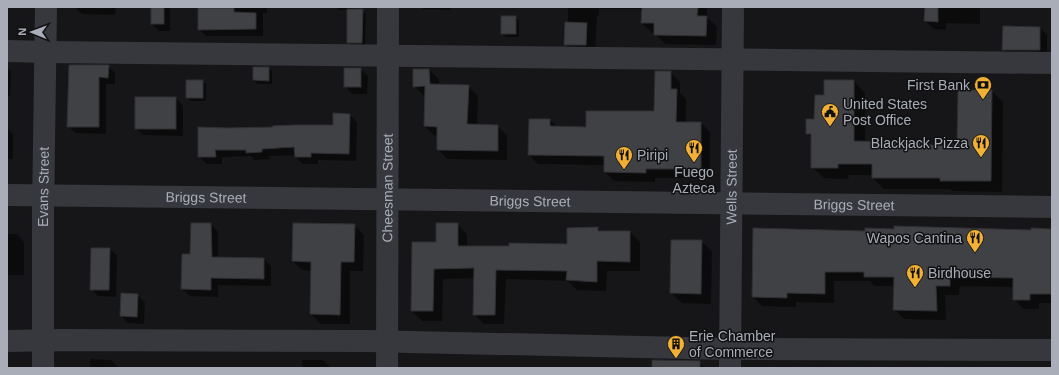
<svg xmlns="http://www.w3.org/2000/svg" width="1059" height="375" font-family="Helvetica,sans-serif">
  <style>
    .shadow { fill: #0007 }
    .building { fill: #404145; stroke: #303034 }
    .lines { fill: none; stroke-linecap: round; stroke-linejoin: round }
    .minor { stroke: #37383d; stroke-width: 22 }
    .labels { text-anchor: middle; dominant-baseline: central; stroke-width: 3; stroke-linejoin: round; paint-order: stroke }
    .poi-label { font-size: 14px; fill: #a8adb8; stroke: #111113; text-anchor: start }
    .street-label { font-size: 14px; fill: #a8adb8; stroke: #111113 }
  </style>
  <rect width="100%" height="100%" fill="#161618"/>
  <g class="shadow">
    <path d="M 75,7 L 116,7 L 115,15 L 82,14 Z"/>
    <path d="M 152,7 L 170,7 L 170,31 L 159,31 L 152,24 Z"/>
    <path d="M 199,7 L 267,7 L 267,13 L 263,13 L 263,36 L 206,36 L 199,29 Z"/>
    <path d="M 336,7 L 354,7 L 354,10 L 362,10 L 366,14 L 365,46 L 352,46 L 348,42 L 348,10 L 339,10 Z"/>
    <path d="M 421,7 L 451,7 L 450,10 L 423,9 Z"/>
    <path d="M 568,7 L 707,7 L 707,17 L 717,27 L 716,45 L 665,44 L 655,33 L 652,33 L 642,23 L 643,9 L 599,9 L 599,16 L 597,16 L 595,55 L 575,55 L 565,45 L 568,24 Z"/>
    <path d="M 926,7 L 980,7 L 980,24 L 946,23 L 946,30 L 934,29 L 925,21 Z"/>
    <path d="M 516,17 L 519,21 L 519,37 L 506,37 L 502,34 Z"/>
    <path d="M 1040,28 L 1047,35 L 1047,57 L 1011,57 L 1003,50 Z"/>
    <path d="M 70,66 L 108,66 L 115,73 L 115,84 L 106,84 L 106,134 L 76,133 L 68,126 Z"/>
    <path d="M 7,68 L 11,71 L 10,96 L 7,96 Z"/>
    <path d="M 254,68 L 269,68 L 272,71 L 272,84 L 257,84 L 254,80 Z"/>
    <path d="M 360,69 L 368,76 L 367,94 L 352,94 L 345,86 Z"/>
    <path d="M 429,70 L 439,79 L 439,85 L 468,86 L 478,96 L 477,126 L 498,126 L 507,136 L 507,160 L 447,159 L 438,149 L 438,135 L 434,135 L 425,126 L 426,96 L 424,96 L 414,86 Z"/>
    <path d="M 670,72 L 680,82 L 680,93 L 686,99 L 686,123 L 701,123 L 710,132 L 710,178 L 655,178 L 655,182 L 614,181 L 605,172 L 605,165 L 538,164 L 529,155 L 550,120 L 557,127 L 587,128 L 655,112 Z"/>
    <path d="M 202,81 L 206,84 L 206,101 L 190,101 L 187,97 Z"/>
    <path d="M 854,81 L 865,93 L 865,142 L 923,143 L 926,146 L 958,146 L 992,91 L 1003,102 L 1002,192 L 953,191 L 950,189 L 884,189 L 873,178 L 873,175 L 849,175 L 848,179 L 824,178 L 812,167 L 812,139 L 807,133 L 815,120 L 825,96 Z"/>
    <path d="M 176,98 L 183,106 L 183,136 L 143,135 L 136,128 Z"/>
    <path d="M 350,115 L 357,122 L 356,161 L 318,160 L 318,164 L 303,164 L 296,157 L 296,155 L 269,156 L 269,159 L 254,160 L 251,156 L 222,157 L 222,164 L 207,164 L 199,156 L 227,129 L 334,126 Z"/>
    <path d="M 7,128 L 13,134 L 13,159 L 7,159 Z"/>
    <path d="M 211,224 L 218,232 L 218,258 L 264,259 L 271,266 L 271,286 L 218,285 L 218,297 L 190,296 L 182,289 L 191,256 Z"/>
    <path d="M 457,224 L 467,234 L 467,247 L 568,245 L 598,228 L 601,232 L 630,232 L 640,242 L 640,271 L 607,271 L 606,291 L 577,290 L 568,281 L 506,279 L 504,324 L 484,324 L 474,314 L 475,278 L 443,279 L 442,321 L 422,321 L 412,311 L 437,243 Z"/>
    <path d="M 354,225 L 364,235 L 363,271 L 350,271 L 350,324 L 321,324 L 311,314 L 312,271 L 302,270 L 293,261 Z"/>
    <path d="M 1051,230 L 1052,303 L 1039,303 L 1039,309 L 1024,309 L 1014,299 L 1014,287 L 960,286 L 959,295 L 945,295 L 946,320 L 904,319 L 894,309 L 895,286 L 874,286 L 870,281 L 834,281 L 834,303 L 796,302 L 796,307 L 762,306 L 753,297 L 866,232 L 1032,231 Z"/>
    <path d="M 7,234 L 17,234 L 24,242 L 24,275 L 7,275 Z"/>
    <path d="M 701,241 L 712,251 L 711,304 L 682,303 L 671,293 Z"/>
    <path d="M 110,249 L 117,256 L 116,297 L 98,296 L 91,289 Z"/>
    <path d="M 122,294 L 138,295 L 145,303 L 144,324 L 128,323 L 121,316 Z"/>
    <path d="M 90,359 L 111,360 L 119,368 L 90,368 Z"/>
    <path d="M 302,360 L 323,360 L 331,368 L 302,368 Z"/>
    <path d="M 699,362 L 705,368 L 653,368 Z"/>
    <path d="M 758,367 L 807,367 L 808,368 L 758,368 Z"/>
  </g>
  <g class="building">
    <rect x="151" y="7" width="13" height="17"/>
    <path d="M 642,7 L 698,7 L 697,16 L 707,16 L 706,36 L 654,35 L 654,23 L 641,23 Z"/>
    <path d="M 925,7 L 938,7 L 938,22 L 924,21 Z"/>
    <path d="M 198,8 L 234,8 L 234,12 L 256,13 L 256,29 L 198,30 Z"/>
    <path d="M 347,9 L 363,9 L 362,43 L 347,43 Z"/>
    <rect x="501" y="16" width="15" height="18"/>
    <path d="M 565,22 L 587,23 L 586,45 L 564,45 Z"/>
    <path d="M 1003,26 L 1040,27 L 1040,50 L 1002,50 Z"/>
    <path d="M 69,65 L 109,65 L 108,78 L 99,77 L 99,127 L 67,127 Z"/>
    <path d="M 253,67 L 269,67 L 269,81 L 253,80 Z"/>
    <rect x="344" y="68" width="17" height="19"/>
    <path d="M 413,69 L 429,69 L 430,84 L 469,85 L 467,124 L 498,125 L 498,151 L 437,150 L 437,127 L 424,126 L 425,86 L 413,87 Z"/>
    <path d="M 655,71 L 671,71 L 671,89 L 677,89 L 676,122 L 701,122 L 701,169 L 646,169 L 646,173 L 604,172 L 604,156 L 528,155 L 529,119 L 550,119 L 550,126 L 586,127 L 586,111 L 654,111 Z"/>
    <rect x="186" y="80" width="17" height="18"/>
    <path d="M 824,80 L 854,80 L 854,141 L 904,142 L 904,141 L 923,142 L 923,145 L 957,145 L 958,90 L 992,90 L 991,181 L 940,181 L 940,178 L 872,178 L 872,164 L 838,164 L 838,168 L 811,168 L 811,134 L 806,134 L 806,119 L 814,119 L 815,95 L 824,95 Z"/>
    <rect x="135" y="97" width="41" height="32"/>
    <path d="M 333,113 L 350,114 L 349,154 L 311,153 L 311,157 L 295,157 L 294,147 L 262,149 L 262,152 L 246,153 L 246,150 L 215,150 L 216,157 L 198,157 L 198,127 L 227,128 L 273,127 L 272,126 L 294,125 L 333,125 Z"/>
    <path d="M 191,223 L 211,223 L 212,257 L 264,258 L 264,279 L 211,278 L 211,290 L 181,289 L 182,254 L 190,254 Z"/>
    <path d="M 293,223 L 355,224 L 354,262 L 341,262 L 340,315 L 310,314 L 311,262 L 292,261 Z"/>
    <path d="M 436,223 L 458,223 L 458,246 L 509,246 L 509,243 L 567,244 L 567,228 L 598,227 L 598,231 L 630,231 L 630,262 L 597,261 L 597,282 L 566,280 L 567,271 L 496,270 L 495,315 L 473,315 L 474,268 L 434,269 L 433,311 L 411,311 L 412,242 L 436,242 Z"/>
    <path d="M 894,226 L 1031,230 L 1031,228 L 1051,229 L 1051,294 L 1030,294 L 1030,300 L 1013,300 L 1013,278 L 950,277 L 950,286 L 936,286 L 937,311 L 893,310 L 894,277 L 864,277 L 864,272 L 825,272 L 825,294 L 787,293 L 787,298 L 752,297 L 753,228 L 865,231 L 865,228 L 894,229 Z"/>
    <path d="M 671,240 L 702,240 L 701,294 L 670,293 Z"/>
    <path d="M 91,248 L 110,248 L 109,290 L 90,290 Z"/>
    <path d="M 121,293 L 138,294 L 137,317 L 120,316 Z"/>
    <path d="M 652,360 L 700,361 L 700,368 L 652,368 Z"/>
  </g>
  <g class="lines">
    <g class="minor">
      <path d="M 7,51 L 46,52 L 1052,63"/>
      <path id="s1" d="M 7,195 L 1052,207"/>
      <path d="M 7,341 L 60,340 L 366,341 L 730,349 L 1052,350"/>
      <path id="s2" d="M 43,368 L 43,211 L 46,7"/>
      <path id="s3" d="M 387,368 L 388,7"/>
      <path id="s4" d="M 730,368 L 733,7"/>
    </g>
  </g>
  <defs>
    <symbol id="bank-pin" viewBox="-11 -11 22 30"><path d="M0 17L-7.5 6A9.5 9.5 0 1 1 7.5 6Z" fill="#f2b134" stroke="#111113"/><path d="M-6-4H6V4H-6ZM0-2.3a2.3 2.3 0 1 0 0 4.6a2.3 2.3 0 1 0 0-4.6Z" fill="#111"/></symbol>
    <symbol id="civic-pin" viewBox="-11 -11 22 30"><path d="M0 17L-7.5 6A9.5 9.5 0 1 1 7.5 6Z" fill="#f2b134" stroke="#111113"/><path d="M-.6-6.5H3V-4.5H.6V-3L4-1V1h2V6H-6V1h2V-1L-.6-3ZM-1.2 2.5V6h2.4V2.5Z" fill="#111"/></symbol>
    <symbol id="restaurant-pin" viewBox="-11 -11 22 30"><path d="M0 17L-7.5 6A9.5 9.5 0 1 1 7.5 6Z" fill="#f2b134" stroke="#111113"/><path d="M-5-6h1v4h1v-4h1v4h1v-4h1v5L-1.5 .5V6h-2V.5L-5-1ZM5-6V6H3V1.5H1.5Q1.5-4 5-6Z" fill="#111"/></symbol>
    <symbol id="building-pin" viewBox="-11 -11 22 30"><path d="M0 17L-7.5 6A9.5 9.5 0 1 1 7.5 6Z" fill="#f2b134" stroke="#111113"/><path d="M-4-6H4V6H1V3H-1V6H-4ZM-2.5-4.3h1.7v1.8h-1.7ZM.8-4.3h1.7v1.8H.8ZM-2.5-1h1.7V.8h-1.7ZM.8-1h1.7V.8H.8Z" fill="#111"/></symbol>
  </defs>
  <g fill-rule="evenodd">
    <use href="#bank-pin" x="973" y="75" width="20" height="27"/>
    <use href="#civic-pin" x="820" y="102" width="20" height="27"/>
    <use href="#restaurant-pin" x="971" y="133" width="20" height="27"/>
    <use href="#restaurant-pin" x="684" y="138" width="20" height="27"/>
    <use href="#restaurant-pin" x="614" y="145" width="20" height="27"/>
    <use href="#restaurant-pin" x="965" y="228" width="20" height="27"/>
    <use href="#restaurant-pin" x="905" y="263" width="20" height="27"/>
    <use href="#building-pin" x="666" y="334" width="20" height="27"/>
  </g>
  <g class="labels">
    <g class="poi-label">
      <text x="970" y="85" text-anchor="end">First Bank</text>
      <text x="843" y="104">United States<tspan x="843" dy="16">Post Office</tspan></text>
      <text x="968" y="143" text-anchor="end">Blackjack Pizza</text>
      <text x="637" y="155">Piripi</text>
      <text x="694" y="172" text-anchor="middle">Fuego<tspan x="694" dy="16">Azteca</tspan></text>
      <text x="962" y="238" text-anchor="end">Wapos Cantina</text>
      <text x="928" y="273">Birdhouse</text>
      <text x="689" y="336">Erie Chamber<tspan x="689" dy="16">of Commerce</tspan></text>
    </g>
    <g class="street-label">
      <text stroke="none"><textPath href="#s2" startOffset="181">Evans Street</textPath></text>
      <text stroke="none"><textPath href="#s4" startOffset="181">Wells Street</textPath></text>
      <text stroke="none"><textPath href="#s3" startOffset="180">Cheesman Street</textPath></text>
      <text stroke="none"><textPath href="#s1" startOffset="199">Briggs Street</textPath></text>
      <text stroke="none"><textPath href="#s1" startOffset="523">Briggs Street</textPath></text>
      <text stroke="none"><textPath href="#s1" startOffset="847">Briggs Street</textPath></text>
    </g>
  </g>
  <rect width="1059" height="375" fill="none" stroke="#a8adb8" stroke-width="16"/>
  <g transform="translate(32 32) rotate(271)" stroke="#111113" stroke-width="3" paint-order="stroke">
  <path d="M0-3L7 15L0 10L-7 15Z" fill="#a8adb8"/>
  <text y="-6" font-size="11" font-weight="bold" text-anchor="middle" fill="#a8adb8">N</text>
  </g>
</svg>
